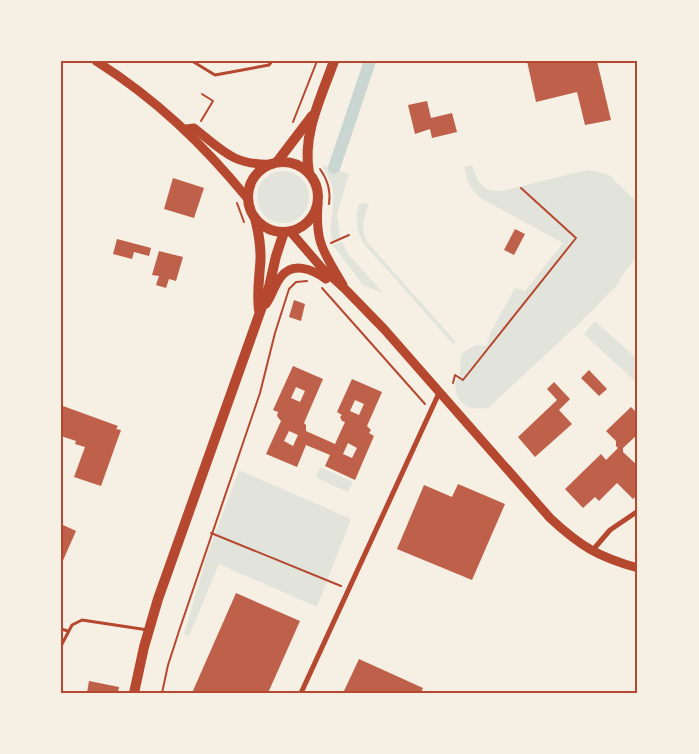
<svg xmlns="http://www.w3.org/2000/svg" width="699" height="754" font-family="'Open Sans',sans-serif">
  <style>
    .green { fill: #e2e4dc }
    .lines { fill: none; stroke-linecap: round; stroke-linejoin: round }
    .canal { stroke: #c9d6d2; stroke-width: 12 }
    .building { fill: #bf614a; fill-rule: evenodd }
    .path { stroke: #b5482f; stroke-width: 2 }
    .service { stroke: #b5482f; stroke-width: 3 }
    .minor { stroke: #b5482f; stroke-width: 5 }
    .tertiary { stroke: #b5482f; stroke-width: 9 }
    .primary { stroke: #b5482f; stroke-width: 10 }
    .neatline { fill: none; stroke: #b5482f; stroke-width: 2 }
  </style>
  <rect width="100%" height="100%" fill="#f6efe4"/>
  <g class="green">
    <path d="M 322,165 L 349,174 L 337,214 L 340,238 L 332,241 C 328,223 335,209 333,192 C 332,182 326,173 322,165 Z"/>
    <path d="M 472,165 C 478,183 482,192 502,191 L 587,170 L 594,171 L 609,175 L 638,203 L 638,263 L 634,260 L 619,280 L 620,282 L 589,314 L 488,408 C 483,408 476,409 471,408 C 457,404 450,385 460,375 L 461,354 L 476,345 L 486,346 L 491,331 L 515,288 L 525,291 L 563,243 L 484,200 C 469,189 468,184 464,167 Z"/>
    <circle cx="283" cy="197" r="26"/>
    <path d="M 364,203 L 369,204 C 364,218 360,227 367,242 L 456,342 L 453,344 L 365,245 C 356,232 355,220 359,204 Z"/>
    <path d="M 342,242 L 348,254 L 383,293 L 363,285 L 333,245 Z"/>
    <path d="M 595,321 L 638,360 L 638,384 L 584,334 Z"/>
    <path d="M 320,467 L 353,482 L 348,492 L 319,479 L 316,476 Z"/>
    <path d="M 239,470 L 351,519 L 317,607 L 219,564 L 189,636 L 184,634 L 207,555 Z"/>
  </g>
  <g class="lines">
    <path class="canal" d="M 334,168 L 370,61"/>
  </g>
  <g class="building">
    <path d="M 527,61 L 597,61 L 611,120 L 585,125 L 577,92 L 536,102 Z"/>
    <path d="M 427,101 L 431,118 L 452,113 L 457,132 L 432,138 L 430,129 L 415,134 L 408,105 Z"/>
    <path d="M 173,178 L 204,188 L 194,218 L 164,209 Z"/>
    <path d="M 515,229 L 525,234 L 514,255 L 504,250 Z"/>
    <path d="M 117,239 L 151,248 L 149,256 L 134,252 L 132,259 L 113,254 Z"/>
    <path d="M 159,251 L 183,257 L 176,281 L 169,279 L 166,288 L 156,285 L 159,276 L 152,275 Z"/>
    <path d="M 294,300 L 305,304 L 301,321 L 289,317 Z"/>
    <path d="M 293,366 L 323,379 L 304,423 L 306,425 L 306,431 L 335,444 L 345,422 L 342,421 L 340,417 L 342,415 L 337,412 L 352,379 L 382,392 L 367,426 L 371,430 L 369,433 L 374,436 L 355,480 L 325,466 L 330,455 L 306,445 L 297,467 L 266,454 L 281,421 L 277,416 L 278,412 L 273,410 ZM 296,387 L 305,391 L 300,402 L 291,398 ZM 355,400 L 364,404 L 359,415 L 350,411 ZM 289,431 L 298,435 L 293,446 L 284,441 ZM 348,443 L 357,448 L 352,458 L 343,454 Z"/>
    <path d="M 589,370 L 607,389 L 599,396 L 581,378 Z"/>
    <path d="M 554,382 L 570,399 L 559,410 L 572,424 L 535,457 L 518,437 L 557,400 L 547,389 Z"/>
    <path d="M 63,406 L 118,426 L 116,429 L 121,430 L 101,486 L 74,477 L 85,447 L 75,444 L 76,441 L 61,436 Z"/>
    <path d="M 631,407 L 638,414 L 638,434 L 623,448 L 623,452 L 638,466 L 638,494 L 633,499 L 617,483 L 599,501 L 595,497 L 583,508 L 565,489 L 601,454 L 606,460 L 618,448 L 616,446 L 616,441 L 606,431 Z"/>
    <path d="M 458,484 L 505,504 L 472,580 L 397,549 L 424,485 L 452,497 Z"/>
    <path d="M 61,524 L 76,531 L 61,565 Z"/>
    <path d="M 236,593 L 300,621 L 268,693 L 192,693 Z"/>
    <path d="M 359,659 L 423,688 L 421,693 L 343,693 Z"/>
    <path d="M 89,681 L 119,687 L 118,693 L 87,693 Z"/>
  </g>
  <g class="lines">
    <g class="path">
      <path d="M 201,121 L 213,101 L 202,94"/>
      <path d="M 293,122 L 317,61"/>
      <path d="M 320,169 C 328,180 331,191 329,204"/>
      <path d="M 237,203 L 244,222"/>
      <path d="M 331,243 L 349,235"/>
      <path d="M 322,288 L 425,404"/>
      <path d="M 453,383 L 455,375 L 463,380 L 576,238 L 521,188"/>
      <path d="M 211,533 L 341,586"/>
      <path d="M 162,693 L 168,665 L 180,628 L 260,393 L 275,333 L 289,289 L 296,282 L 307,281"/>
    </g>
    <g class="service">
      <path d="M 192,61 L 215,75 L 269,65 L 272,61"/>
      <path d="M 61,629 L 68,631"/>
      <path d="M 61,646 L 72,625 L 82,620 L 148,630"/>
    </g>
    <g class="minor">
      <path d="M 592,551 L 610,530 L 638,511"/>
      <path d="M 301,693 L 439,393"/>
    </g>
    <g class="tertiary">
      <path d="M 96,61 C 156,99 203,144 248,199"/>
      <path d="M 186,129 L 194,128 C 223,151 234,166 273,164"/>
      <path d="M 318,204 C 315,244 324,252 343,285"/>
      <path d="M 290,231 L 321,267 L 346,290 L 384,329 L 550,518 C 580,546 598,557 638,568"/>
      <path d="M 266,304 C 272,296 274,286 280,278 C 292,261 312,269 326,279"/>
    </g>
    <g class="primary">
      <path d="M 277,162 L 312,116"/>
      <circle cx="283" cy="197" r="35"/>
      <path d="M 309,173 C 302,134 321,98 334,61"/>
      <path d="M 255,218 C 259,234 262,250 260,266 C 259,281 257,294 259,310"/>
      <path d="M 134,693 L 144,647 L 158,599 L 269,287 L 276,256 L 284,232"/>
    </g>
  </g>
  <rect width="699" height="754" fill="none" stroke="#f6efe4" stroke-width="125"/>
  <rect x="62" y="62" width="574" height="630" class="neatline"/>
</svg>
